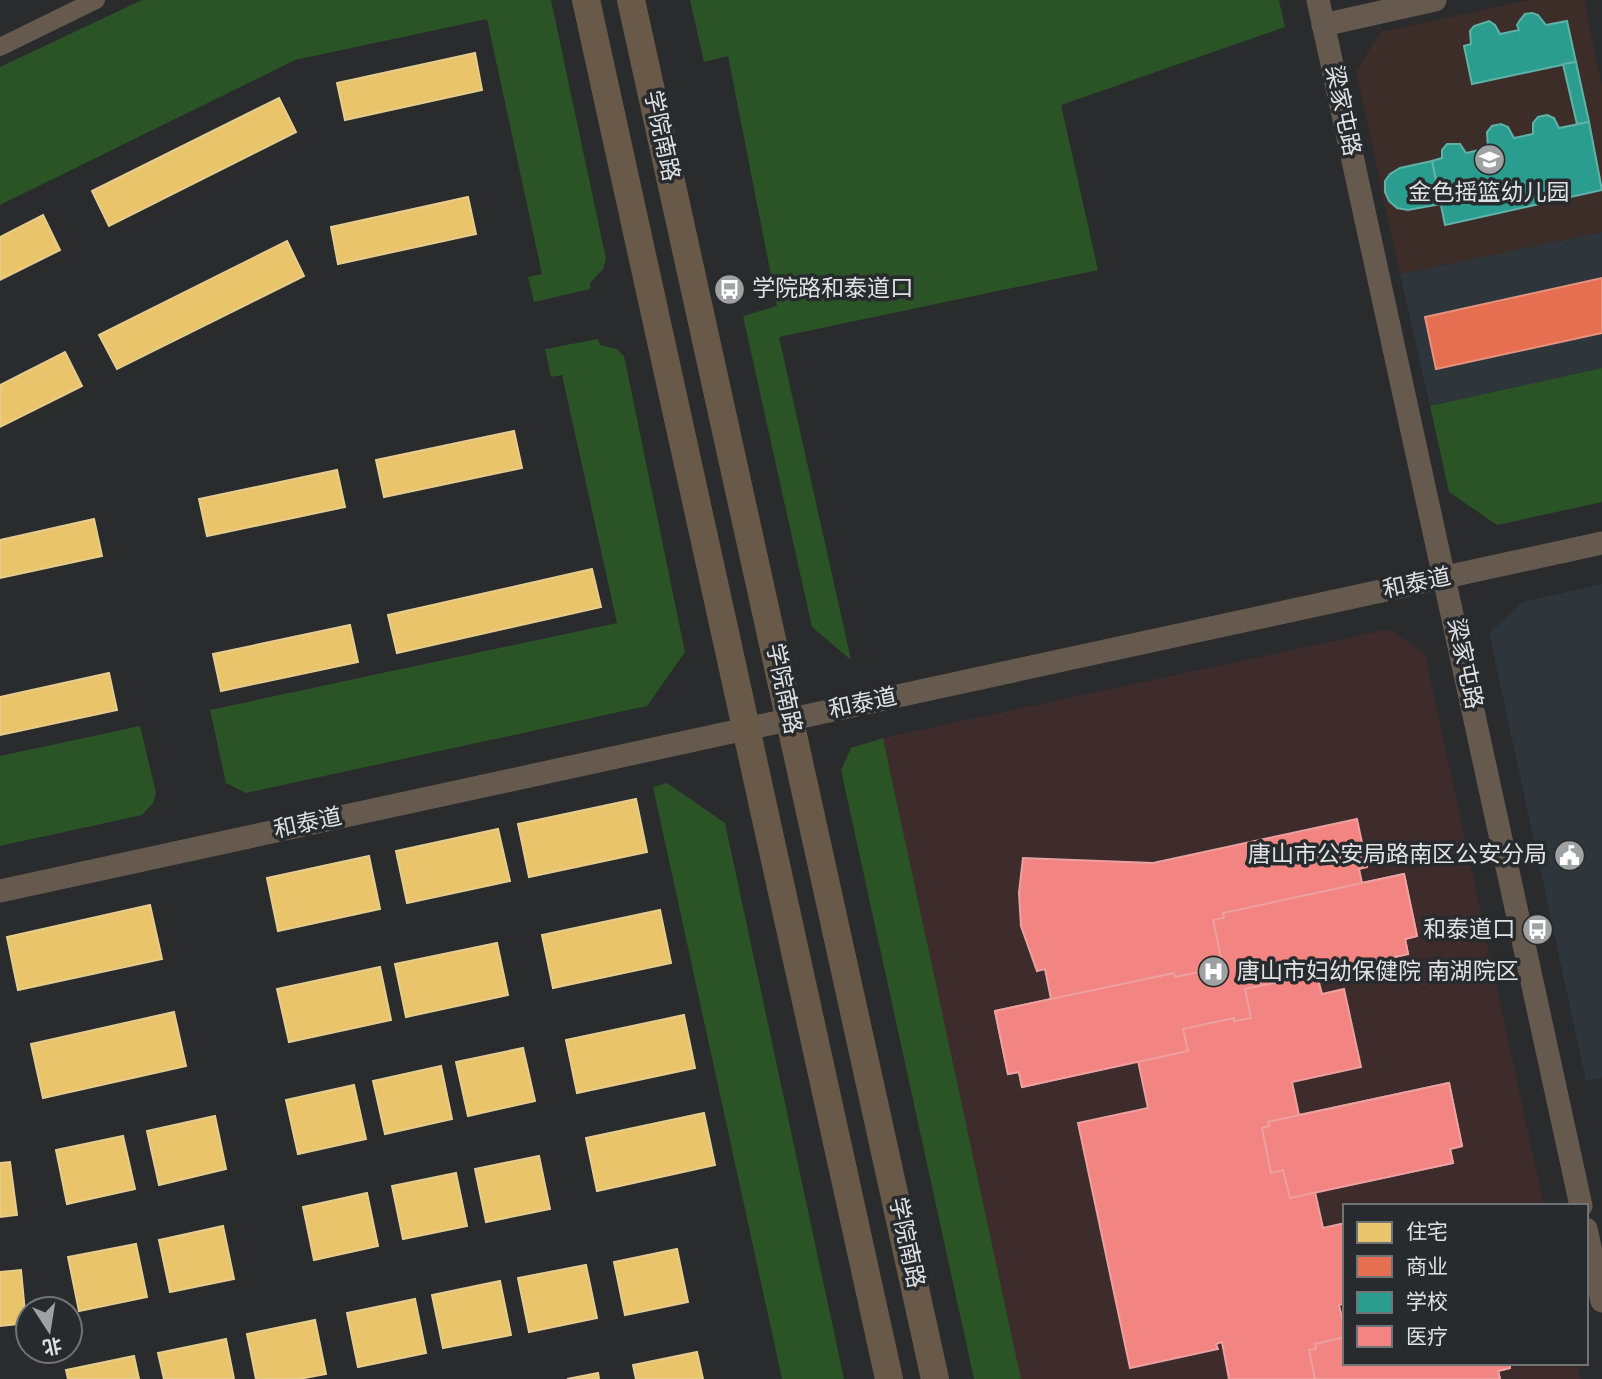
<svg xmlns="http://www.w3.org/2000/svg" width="1602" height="1379" font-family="Spectral,'Noto Sans SC',serif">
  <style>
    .built { fill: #2e363b }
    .education { fill: #3d2d29 }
    .medical { fill: #3e2c2c }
    .green { fill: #2a5426 }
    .homes { fill: #e9c46a; stroke: #e6cd8e; stroke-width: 2 }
    .shops { fill: #e76f51; stroke: #e5917d; stroke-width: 2 }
    .schools { fill: #2a9d8f; stroke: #60b1a8; stroke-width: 2 }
    .health { fill: #f28482; stroke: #eca09f; stroke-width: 2 }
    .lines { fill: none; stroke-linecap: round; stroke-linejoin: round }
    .minor { stroke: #665a4f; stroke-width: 18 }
    .tertiary { stroke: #665a4f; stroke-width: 23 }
    .primary { stroke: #695948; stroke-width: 28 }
    .labels { text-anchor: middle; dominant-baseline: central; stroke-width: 7; stroke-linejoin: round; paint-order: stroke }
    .street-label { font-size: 23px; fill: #dfe1e3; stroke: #282b2e }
    .poi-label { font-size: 23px; fill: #dfe1e3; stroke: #282b2e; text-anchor: start }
  </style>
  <rect width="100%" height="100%" fill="#292b2d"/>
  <g class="built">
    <path d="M 1602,232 L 1602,368 L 1430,406 L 1400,274 Z"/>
    <path d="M 1602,584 L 1602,1078 L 1586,1081 L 1489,633 L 1523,602 Z"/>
  </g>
  <path class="education" d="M 1530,0 L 1584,0 L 1602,87 L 1602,232 L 1400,274 L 1356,71 L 1381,32 Z"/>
  <path class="medical" d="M 1389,629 L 1425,654 L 1544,1206 L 1345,1206 L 1345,1363 L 1577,1363 L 1581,1379 L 1021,1379 L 883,738 Z"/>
  <g class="green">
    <path d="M 142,0 L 551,0 L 606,259 L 603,269 L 590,283 L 590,289 L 534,302 L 528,277 L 542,274 L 487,19 L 295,60 L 0,205 L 0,67 Z"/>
    <path d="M 690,0 L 1279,0 L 1285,27 L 1061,105 L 1098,270 L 779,337 L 851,660 L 812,627 L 743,316 L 777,306 L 728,56 L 704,62 Z"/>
    <path d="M 598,339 L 600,345 L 617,349 L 624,356 L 685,652 L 647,706 L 246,793 L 226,783 L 210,710 L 617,623 L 562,375 L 551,377 L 545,349 Z"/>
    <path d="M 1602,368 L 1602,502 L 1497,525 L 1449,492 L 1430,406 Z"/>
    <path d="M 140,726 L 156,793 L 153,803 L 142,815 L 0,846 L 0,756 Z"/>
    <path d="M 883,738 L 1021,1379 L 974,1379 L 841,770 L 851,748 Z"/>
    <path d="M 667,783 L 725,823 L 844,1379 L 782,1379 L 653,787 Z"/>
  </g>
  <g class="homes">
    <path d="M 475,53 L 482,90 L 345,120 L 337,83 Z"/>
    <path d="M 279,98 L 296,132 L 109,226 L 92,191 Z"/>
    <path d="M 468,197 L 476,234 L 338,264 L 331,227 Z"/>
    <path d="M 43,215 L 60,250 L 0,280 L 0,237 Z"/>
    <path d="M 287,241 L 304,276 L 117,369 L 99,335 Z"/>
    <path d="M 65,352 L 82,386 L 0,427 L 0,385 Z"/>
    <path d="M 514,431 L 522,468 L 384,497 L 376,460 Z"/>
    <path d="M 337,470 L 345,507 L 207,536 L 199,499 Z"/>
    <path d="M 94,519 L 102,556 L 0,578 L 0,540 Z"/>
    <path d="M 592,569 L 601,607 L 397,653 L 388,615 Z"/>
    <path d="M 350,625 L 358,662 L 221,691 L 213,654 Z"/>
    <path d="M 109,673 L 117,710 L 0,735 L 0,697 Z"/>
    <path d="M 636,799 L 647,852 L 529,877 L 518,824 Z"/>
    <path d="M 498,829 L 510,881 L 407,903 L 396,851 Z"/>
    <path d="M 369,856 L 380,909 L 278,931 L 267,878 Z"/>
    <path d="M 150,905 L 162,959 L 18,990 L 7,937 Z"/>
    <path d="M 660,910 L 671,963 L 553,988 L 542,935 Z"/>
    <path d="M 497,943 L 508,995 L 406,1017 L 395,964 Z"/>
    <path d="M 380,967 L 391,1020 L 289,1042 L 277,989 Z"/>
    <path d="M 174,1012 L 186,1066 L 43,1098 L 31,1044 Z"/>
    <path d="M 684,1015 L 695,1068 L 577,1093 L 566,1040 Z"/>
    <path d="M 523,1048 L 535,1101 L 468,1116 L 456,1062 Z"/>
    <path d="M 441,1066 L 452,1119 L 385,1134 L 373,1081 Z"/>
    <path d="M 354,1085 L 366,1139 L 298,1154 L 286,1100 Z"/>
    <path d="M 704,1113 L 715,1165 L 597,1191 L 586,1138 Z"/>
    <path d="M 215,1116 L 226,1169 L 159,1185 L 147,1131 Z"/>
    <path d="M 123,1136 L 135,1189 L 67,1204 L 56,1150 Z"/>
    <path d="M 539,1156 L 550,1209 L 486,1222 L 475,1169 Z"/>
    <path d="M 10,1162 L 17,1215 L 0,1217 L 0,1163 Z"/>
    <path d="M 456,1173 L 467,1226 L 403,1239 L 392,1186 Z"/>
    <path d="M 367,1193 L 378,1246 L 314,1260 L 303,1207 Z"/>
    <path d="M 223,1226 L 234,1279 L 170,1292 L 159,1240 Z"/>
    <path d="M 136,1244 L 147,1297 L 79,1311 L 68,1257 Z"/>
    <path d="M 677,1249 L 688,1302 L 625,1315 L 614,1262 Z"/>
    <path d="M 586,1265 L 597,1318 L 529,1332 L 518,1278 Z"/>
    <path d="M 21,1270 L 26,1323 L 0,1326 L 0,1272 Z"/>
    <path d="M 500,1281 L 511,1335 L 443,1348 L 432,1295 Z"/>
    <path d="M 415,1299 L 426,1353 L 358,1367 L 347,1313 Z"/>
    <path d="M 315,1320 L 326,1374 L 299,1379 L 256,1379 L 247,1334 Z"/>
    <path d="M 226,1339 L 234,1379 L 164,1379 L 158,1353 Z"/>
    <path d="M 697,1352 L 703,1379 L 636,1379 L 633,1365 Z"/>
    <path d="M 134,1356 L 139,1379 L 68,1379 L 66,1370 Z"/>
    <path d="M 598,1373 L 599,1379 L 567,1379 Z"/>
  </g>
  <path class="shops" d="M 1602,278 L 1602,333 L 1436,369 L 1425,317 Z"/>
  <g class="schools">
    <path d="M 1532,13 L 1538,15 L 1546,25 L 1567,21 L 1576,62 L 1472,84 L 1464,46 L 1471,44 L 1470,31 L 1474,26 L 1489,21 L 1495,25 L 1500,34 L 1519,30 L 1517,25 L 1520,20 L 1525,14 Z"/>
    <path d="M 1576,62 L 1589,122 L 1577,124 L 1563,64 Z"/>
    <path d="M 1547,115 L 1554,118 L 1559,128 L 1589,122 L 1602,190 L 1445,225 L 1432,161 L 1442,158 L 1442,150 L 1447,144 L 1460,144 L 1466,153 L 1488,148 L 1487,132 L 1492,126 L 1501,124 L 1508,127 L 1514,138 L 1533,134 L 1533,123 L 1538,117 Z"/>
    <path d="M 1432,161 L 1441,204 L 1408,210 L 1397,208 L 1389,201 L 1385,192 L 1385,181 L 1390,174 L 1400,168 Z"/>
  </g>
  <g class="health">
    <path d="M 1357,819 L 1367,867 L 1359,869 L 1362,883 L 1404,874 L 1417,936 L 1405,939 L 1408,954 L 1311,977 L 1312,981 L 1318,979 L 1322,994 L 1344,989 L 1361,1067 L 1292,1082 L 1299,1115 L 1449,1083 L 1462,1146 L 1450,1149 L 1453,1163 L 1315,1192 L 1323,1228 L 1345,1223 L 1345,1303 L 1339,1305 L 1345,1331 L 1345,1363 L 1509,1363 L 1510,1368 L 1498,1371 L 1500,1379 L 1229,1379 L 1222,1342 L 1216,1344 L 1218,1349 L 1130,1368 L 1078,1123 L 1148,1108 L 1138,1061 L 1022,1087 L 1019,1072 L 1008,1074 L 995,1011 L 1051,999 L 1045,969 L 1037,971 L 1021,926 L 1019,893 L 1023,858 L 1153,863 Z"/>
    <path d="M 1404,874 L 1417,936 L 1405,939 L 1408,954 L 1245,989 L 1251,1018 L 1234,1021 L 1234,1018 L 1183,1029 L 1188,1051 L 1022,1087 L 1019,1072 L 1008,1074 L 995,1011 L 1174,973 L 1175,977 L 1223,967 L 1213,920 L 1224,918 L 1223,913 Z"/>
    <path d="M 1449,1083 L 1462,1146 L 1450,1149 L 1453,1163 L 1290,1198 L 1283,1170 L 1271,1173 L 1262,1128 L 1269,1126 L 1268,1122 Z"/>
    <path d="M 1345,1337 L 1345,1363 L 1509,1363 L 1510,1368 L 1498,1371 L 1500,1379 L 1315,1379 L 1309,1350 L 1316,1349 L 1315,1344 Z"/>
  </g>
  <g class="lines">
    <path class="minor" d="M 0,47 L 96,0"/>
    <g class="tertiary">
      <path d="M 1318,0 L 1581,1206"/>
      <path d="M 1323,25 L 1435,0"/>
      <path d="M 0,891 L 1602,543"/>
      <path d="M 1586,1229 L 1602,1301"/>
    </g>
    <g class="primary">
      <path d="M 586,0 L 889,1379"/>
      <path d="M 631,0 L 935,1379"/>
    </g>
  </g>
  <defs>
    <symbol id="school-disc" viewBox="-11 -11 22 22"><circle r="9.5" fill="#9fa1a3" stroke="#282b2e"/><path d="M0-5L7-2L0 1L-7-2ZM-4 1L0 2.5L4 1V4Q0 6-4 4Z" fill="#fff"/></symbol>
    <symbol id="bus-disc" viewBox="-11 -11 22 22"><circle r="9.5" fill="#9fa1a3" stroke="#282b2e"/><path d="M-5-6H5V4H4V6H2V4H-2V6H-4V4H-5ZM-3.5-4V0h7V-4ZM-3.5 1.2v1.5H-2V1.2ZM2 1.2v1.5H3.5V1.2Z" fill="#fff"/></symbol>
    <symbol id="civic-disc" viewBox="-11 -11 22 22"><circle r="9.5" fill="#9fa1a3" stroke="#282b2e"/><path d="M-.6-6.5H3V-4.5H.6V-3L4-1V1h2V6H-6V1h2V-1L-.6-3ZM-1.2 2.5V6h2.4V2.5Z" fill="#fff"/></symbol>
    <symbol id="hospital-disc" viewBox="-11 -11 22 22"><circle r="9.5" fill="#9fa1a3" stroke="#282b2e"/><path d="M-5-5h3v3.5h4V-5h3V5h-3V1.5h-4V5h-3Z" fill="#fff"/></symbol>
  </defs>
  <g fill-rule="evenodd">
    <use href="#school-disc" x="1472" y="142" width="35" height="35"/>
    <use href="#bus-disc" x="712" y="272" width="35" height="35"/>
    <use href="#civic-disc" x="1552" y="838" width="35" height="35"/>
    <use href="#bus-disc" x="1520" y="912" width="35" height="35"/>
    <use href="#hospital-disc" x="1196" y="954" width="35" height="35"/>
  </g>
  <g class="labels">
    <g class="street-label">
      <text transform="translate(1342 111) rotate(78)">梁家屯路</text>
      <text transform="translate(661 136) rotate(78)">学院南路</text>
      <text transform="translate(1417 584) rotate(-12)">和泰道</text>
      <text transform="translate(1464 664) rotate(78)">梁家屯路</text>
      <text transform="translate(783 689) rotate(78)">学院南路</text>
      <text transform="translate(863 704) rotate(-12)">和泰道</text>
      <text transform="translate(308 824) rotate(-12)">和泰道</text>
      <text transform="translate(906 1243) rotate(78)">学院南路</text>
    </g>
    <g class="poi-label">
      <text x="1489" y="193" text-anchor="middle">金色摇篮幼儿园</text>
      <text x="752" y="289">学院路和泰道口</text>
      <text x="1547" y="855" text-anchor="end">唐山市公安局路南区公安分局</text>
      <text x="1515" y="930" text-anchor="end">和泰道口</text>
      <text x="1237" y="972">唐山市妇幼保健院 南湖院区</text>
    </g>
  </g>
  <rect x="1343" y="1204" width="245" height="161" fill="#282b2e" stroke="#717476" stroke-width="2"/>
  <rect x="1357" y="1222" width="35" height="21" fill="#e9c46a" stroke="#717476" stroke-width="2"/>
  <text x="1406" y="1239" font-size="21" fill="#dfe1e3">住宅</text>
  <rect x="1357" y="1256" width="35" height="21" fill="#e76f51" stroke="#717476" stroke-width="2"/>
  <text x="1406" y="1274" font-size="21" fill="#dfe1e3">商业</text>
  <rect x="1357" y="1292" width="35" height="21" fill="#2a9d8f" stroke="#717476" stroke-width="2"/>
  <text x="1406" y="1309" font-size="21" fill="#dfe1e3">学校</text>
  <rect x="1357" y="1326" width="35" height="21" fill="#f28482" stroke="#717476" stroke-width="2"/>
  <text x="1406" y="1344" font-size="21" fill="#dfe1e3">医疗</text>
  <g transform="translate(49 1330) rotate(168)"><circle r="33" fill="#282b2e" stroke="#717476" stroke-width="2"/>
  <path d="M0-5L12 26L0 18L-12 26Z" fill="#9fa1a3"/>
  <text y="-10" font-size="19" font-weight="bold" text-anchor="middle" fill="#dfe1e3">北</text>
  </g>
</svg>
